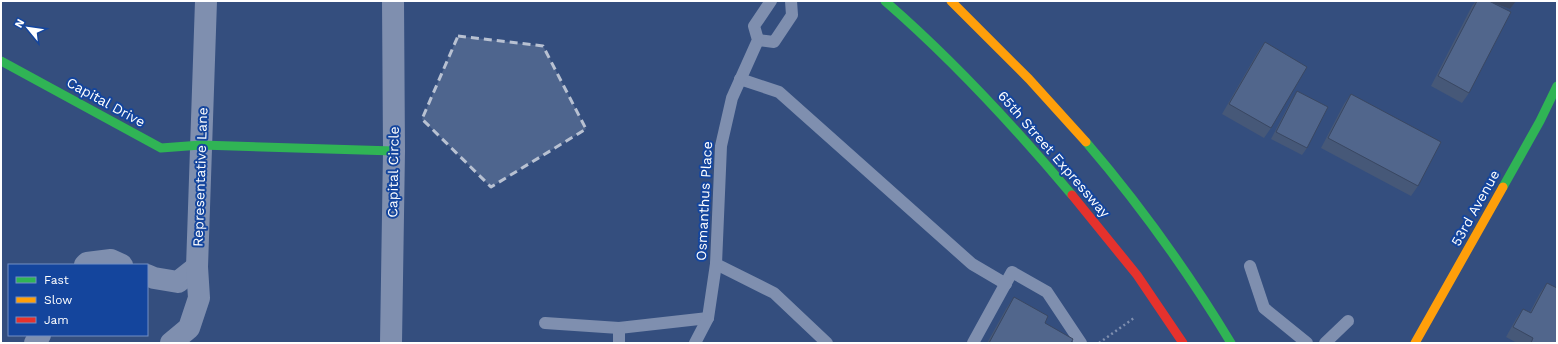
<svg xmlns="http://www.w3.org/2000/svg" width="1558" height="344" font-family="'Work Sans',sans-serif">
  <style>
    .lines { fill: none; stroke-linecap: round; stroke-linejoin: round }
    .path { stroke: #7f8faf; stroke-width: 2.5; stroke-dasharray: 2 3; stroke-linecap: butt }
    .lane { stroke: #7f8faf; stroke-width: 12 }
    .street { stroke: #7f8faf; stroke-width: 22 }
    .fast { stroke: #30b455; stroke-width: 9 }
    .slow { stroke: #ff9f0a; stroke-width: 9 }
    .jam { stroke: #e5322d; stroke-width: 9 }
    .wall { fill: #465878 }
    .shaded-wall { fill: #394762 }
    .building { fill: #51668c; stroke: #394762 }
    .marked { fill: #b8c1d2; fill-opacity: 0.2; stroke: #b8c1d2; stroke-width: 3; stroke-dasharray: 8 5; stroke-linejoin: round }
    .labels { text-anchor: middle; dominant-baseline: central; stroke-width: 4; stroke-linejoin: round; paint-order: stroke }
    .street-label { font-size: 14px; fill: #fff; stroke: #14459d }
  </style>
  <rect width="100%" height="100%" fill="#344e7e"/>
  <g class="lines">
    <path class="path" d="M 1099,343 L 1134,318"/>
    <g class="lane">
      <path d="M 758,40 L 774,42 L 792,15 L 791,1"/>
      <path d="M 740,79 L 779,92 L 972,264 L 1006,284"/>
      <path d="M 716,264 L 774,293 L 827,343"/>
      <path d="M 1250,266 L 1264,308 L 1307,343"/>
      <path d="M 545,323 L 619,328 L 708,318"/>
      <path d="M 619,343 L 619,328"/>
      <path d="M 695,343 L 708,318 L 716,264 L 721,146 L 732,98 L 758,40 L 754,26 L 771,1"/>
      <path d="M 973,343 L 1012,272 L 1047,292 L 1081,343"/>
      <path d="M 1325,343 L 1348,321"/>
    </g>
    <g class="street">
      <path d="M 85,265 L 87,263 L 111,260 L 122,265"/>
      <path d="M 147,275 L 154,278 L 178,282 L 197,267"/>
      <path d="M 35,343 L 40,335"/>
      <path d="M 171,343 L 189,328 L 199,298 L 197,267 L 206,1"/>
      <path d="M 391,343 L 394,151 L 393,1"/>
    </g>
    <g class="fast">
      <path d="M 885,1 C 953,60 1014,126 1072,195"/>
      <path d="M 1,61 L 161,148 L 201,145 L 394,151"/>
      <path d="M 1086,142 C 1140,205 1188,272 1231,343"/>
      <path d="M 1503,187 L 1540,121 L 1557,86"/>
    </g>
    <g class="slow">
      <path d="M 951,1 L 1029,79 L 1086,142"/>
      <path d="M 1415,343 L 1503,187"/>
    </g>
    <path class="jam" d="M 1072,195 L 1137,275 L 1183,343"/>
  </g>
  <g class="wall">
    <path d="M 1476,1 L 1516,1 L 1510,9 L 1493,3 L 1469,93 L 1462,103 L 1431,86 L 1472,6 Z"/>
    <path d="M 1265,42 L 1271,128 L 1264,138 L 1222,114 L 1258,52 Z"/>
    <path d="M 1297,91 L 1307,148 L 1302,155 L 1271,139 L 1292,99 Z"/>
    <path d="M 1351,94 L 1418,186 L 1411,196 L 1321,148 L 1344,104 Z"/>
    <path d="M 1547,283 L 1557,343 L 1517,343 L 1506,337 L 1516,319 L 1523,309 L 1530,312 L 1540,293 Z"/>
    <path d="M 1014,297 L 1045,323 L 1071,343 L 987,343 L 1006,309 Z"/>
  </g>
  <path class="shaded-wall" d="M 1488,1 L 1516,1 L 1510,9 Z"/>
  <g class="building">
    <path d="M 1477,1 L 1489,1 L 1511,12 L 1469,93 L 1438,76 Z"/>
    <path d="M 1265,42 L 1307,67 L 1271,128 L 1229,104 Z"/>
    <path d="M 1297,91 L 1328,107 L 1307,148 L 1276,132 Z"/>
    <path d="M 1351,94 L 1441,142 L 1418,186 L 1328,138 Z"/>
    <path d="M 1547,283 L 1557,288 L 1557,343 L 1531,343 L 1533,338 L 1513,327 L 1523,309 L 1531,313 Z"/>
    <path d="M 1014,297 L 1048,316 L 1045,323 L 1073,339 L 1071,343 L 989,343 Z"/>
  </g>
  <path class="marked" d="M 458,36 L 543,46 L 586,129 L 491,187 L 422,119 Z"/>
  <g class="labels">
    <g class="street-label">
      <text transform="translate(106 102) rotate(29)">Capital Drive</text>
      <text transform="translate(1054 154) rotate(49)">65th Street Expressway</text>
      <text transform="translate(393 172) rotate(-89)">Capital Circle</text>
      <text transform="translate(200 177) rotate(-88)">Representative Lane</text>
      <text transform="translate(704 201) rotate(-87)">Osmanthus Place</text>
      <text transform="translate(1475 208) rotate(-61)">53rd Avenue</text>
    </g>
  </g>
  <rect width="1558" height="344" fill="none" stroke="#ffffff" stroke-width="4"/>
  <rect x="8" y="264" width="140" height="72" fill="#14459d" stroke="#728fc4"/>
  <rect x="16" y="277" width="20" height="6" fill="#30b455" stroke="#728fc4"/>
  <text x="44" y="284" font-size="12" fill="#ffffff">Fast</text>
  <rect x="16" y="297" width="20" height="6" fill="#ff9f0a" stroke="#728fc4"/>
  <text x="44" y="304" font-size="12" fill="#ffffff">Slow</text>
  <rect x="16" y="317" width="20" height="6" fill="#e5322d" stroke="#728fc4"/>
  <text x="44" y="324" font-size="12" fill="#ffffff">Jam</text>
  <g transform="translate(28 28) rotate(299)" stroke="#14459d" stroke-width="3" paint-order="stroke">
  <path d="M0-3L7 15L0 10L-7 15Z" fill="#ffffff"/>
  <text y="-6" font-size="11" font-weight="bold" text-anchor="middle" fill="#ffffff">N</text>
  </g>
</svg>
